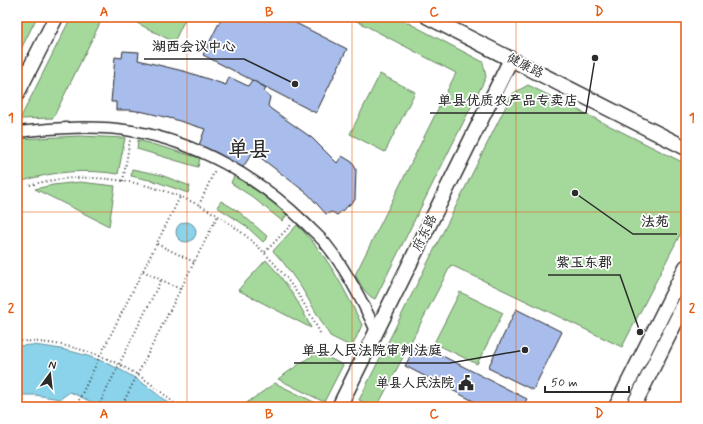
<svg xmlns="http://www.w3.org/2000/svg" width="703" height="424" font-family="Mynerve,'LXGW WenKai TC',sans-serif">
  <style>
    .green { fill: #a5d99b; stroke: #688263 }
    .water { fill: #8ad3eb; stroke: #64909e }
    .building { fill: #a8bdec; stroke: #2b2b2b }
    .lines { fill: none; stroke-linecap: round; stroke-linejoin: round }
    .street-casing { stroke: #2b2b2b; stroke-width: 13 }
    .secondary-casing { stroke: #2b2b2b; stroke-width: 17 }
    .path { stroke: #2b2b2b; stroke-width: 2; stroke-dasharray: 1 3; stroke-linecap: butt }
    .street { stroke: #fff; stroke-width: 10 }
    .secondary { stroke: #fff; stroke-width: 14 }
    .grid { fill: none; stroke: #e8590c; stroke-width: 1; stroke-opacity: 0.55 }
    .labels { text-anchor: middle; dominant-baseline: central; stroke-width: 3.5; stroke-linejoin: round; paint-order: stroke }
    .street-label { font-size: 13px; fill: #2b2b2b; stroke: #fff }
    .poi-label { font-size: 13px; font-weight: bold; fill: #2b2b2b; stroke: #fff; text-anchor: end }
    .town-label { font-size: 21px; font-weight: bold; fill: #2b2b2b; stroke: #fff }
    .leader { fill: none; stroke: #2b2b2b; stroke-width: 1.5 }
    .callout-dot { fill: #2b2b2b; stroke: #fff; stroke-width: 1.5 }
    .callout-label { font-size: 14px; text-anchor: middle; font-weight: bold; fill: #2b2b2b; stroke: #fff; stroke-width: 3.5; stroke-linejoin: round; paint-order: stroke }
    .neatline { fill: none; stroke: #e8590c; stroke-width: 1.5 }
    .grid-label { font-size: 13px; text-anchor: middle; font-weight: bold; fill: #e8590c }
  </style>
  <rect width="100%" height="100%" fill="#fff"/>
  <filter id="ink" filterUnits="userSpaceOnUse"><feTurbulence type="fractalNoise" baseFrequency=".025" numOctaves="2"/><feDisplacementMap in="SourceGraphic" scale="8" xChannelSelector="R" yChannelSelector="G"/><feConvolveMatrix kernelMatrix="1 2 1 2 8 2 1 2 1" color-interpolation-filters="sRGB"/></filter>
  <g filter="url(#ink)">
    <g class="green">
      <path d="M 17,17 L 37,17 L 17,57 Z"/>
      <path d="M 71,17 L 103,17 L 53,118 L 20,119 Z"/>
      <path d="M 140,17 L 186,17 L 174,42 L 137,23 Z"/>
      <path d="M 349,17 L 397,17 L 483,62 L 486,77 L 375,299 C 366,296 360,283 355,275 L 456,73 Z"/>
      <path d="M 380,74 L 415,92 L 385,152 L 350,134 Z"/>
      <path d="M 528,85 L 686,164 L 686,223 L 622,347 L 451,265 L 377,407 L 373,407 L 359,400 L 512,94 Z"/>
      <path d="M 80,136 L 125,138 L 118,174 C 86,169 54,171 23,181 L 17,178 L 17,139 Z"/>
      <path d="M 138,140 L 200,158 L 198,167 L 137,149 Z"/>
      <path d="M 132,169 L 161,175 L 190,186 L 188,193 L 154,181 L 131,176 Z"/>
      <path d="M 234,176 C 253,187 271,200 287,215 L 282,221 L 251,196 L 231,183 Z"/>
      <path d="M 80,182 L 115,186 L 109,226 L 35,189 L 53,185 Z"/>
      <path d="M 221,201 L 238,211 L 268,237 L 263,242 L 246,226 L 217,207 Z"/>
      <path d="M 297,225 C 326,252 345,290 362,325 L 352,347 L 330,336 L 301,287 L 283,262 L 273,251 Z"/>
      <path d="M 266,260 C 285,280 300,303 311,328 L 238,290 Z"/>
      <path d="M 460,292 L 503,313 L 477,364 L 434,343 Z"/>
      <path d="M 317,352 L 343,365 L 324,402 L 278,379 Z"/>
      <path d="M 275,383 L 322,406 L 322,407 L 241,407 Z"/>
    </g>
    <g class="water">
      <circle cx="186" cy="232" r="10"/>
      <path d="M 32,345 C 87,350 132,369 172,407 L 102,407 L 70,392 L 60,399 L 35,395 L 17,395 L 17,346 Z"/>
    </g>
    <g class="building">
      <path d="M 222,17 L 284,17 L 347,49 L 316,113 L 203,55 Z"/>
      <path d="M 123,51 L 139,52 L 138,60 L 187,72 L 226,85 L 229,77 L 248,86 L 252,80 L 266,88 L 264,92 L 270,97 L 268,106 L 271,109 L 312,138 L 337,163 L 342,156 L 352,162 L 356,169 L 355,200 L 337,215 L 332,212 L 326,214 L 308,194 L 253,152 L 241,170 L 198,148 L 205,129 L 173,119 L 144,112 L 129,110 L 116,110 L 116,102 L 111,102 L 115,57 L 122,58 Z"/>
      <path d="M 516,309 L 562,332 L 533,390 L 488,368 Z"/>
      <path d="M 417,343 L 527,399 L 522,407 L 485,407 L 405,366 Z"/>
    </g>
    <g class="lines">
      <defs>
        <path id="street" d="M 17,132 C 55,128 94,125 132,131 C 197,142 258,177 305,223 C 312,230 319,236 325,243 C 346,269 362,300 376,331"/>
        <g id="secondary">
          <path d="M 428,17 L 686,148"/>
          <path d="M 17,94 L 56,17"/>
          <path d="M 339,407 L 511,59"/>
          <path d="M 616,407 L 686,267"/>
          <path d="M 633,407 L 686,301"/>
        </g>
      </defs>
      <use href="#street" class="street-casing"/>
      <use href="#secondary" class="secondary-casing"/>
      <g class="path">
        <path d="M 123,181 L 130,140"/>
        <path d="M 30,185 C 64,176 96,176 130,182 C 218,199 281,253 320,333"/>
        <path d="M 199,205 L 215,170"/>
        <path d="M 157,244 L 194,262"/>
        <path d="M 265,252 L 292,224"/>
        <path d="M 143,271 L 180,289"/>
        <path d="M 17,341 C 79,341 133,363 178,407"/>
        <path d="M 100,356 L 180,197"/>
        <path d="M 79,400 L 100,356"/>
        <path d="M 98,407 L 161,280"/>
        <path d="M 121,407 L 218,215"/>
      </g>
      <use href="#street" class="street"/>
      <use href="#secondary" class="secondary"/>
    </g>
  </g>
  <path class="grid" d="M 187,17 L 187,407M 352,17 L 352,407M 516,17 L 516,407M 17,212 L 686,212"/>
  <defs>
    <symbol id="civic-bare" viewBox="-9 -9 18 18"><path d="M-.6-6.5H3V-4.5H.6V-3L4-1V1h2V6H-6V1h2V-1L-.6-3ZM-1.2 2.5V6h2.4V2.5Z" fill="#2b2b2b" stroke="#fff" stroke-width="2.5" paint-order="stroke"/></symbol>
  </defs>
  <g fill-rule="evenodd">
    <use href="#civic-bare" x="455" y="372" width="22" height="22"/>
  </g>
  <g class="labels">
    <g class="street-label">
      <text transform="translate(525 66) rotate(27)">健康路</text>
      <text transform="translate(425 233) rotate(-64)">府东路</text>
    </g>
    <g class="poi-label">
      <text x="454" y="383">单县人民法院</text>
    </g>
    <g class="town-label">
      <text x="249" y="150">单县</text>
    </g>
  </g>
  <path class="leader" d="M295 84L244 59H144M595 58L586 113H430M575 193L633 234H677M640 332L620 275H548M525 350L450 363H294"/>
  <g class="callout-dot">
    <circle cx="295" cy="84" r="4"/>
    <circle cx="595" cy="58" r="4"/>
    <circle cx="575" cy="193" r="4"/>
    <circle cx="640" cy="332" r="4"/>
    <circle cx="525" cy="350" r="4"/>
  </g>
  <g class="callout-label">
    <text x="194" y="51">湖西会议中心</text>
    <text x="508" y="105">单县优质农产品专卖店</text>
    <text x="655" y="226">法苑</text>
    <text x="584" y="267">紫玉东郡</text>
    <text x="372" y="355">单县人民法院审判法庭</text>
  </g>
  <rect width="703" height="424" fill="none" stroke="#fff" stroke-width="44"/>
  <g transform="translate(50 374) rotate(15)" stroke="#ffffff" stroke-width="3" paint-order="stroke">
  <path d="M0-3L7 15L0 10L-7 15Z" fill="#2b2b2b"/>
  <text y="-6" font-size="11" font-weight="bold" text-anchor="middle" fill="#2b2b2b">N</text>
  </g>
  <path d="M545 386v6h84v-6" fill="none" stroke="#2b2b2b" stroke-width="2"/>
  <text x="551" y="386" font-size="12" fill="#2b2b2b" stroke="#ffffff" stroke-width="3" paint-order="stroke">50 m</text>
  <rect x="22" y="22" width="659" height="380" class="neatline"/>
  <g class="grid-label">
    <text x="104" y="16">A</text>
    <text x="269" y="16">B</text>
    <text x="434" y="16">C</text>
    <text x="599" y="16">D</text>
    <text x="11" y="122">1</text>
    <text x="692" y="122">1</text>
    <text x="11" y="312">2</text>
    <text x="692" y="312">2</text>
    <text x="104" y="418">A</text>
    <text x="269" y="418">B</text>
    <text x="434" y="418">C</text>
    <text x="599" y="418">D</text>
  </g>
</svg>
